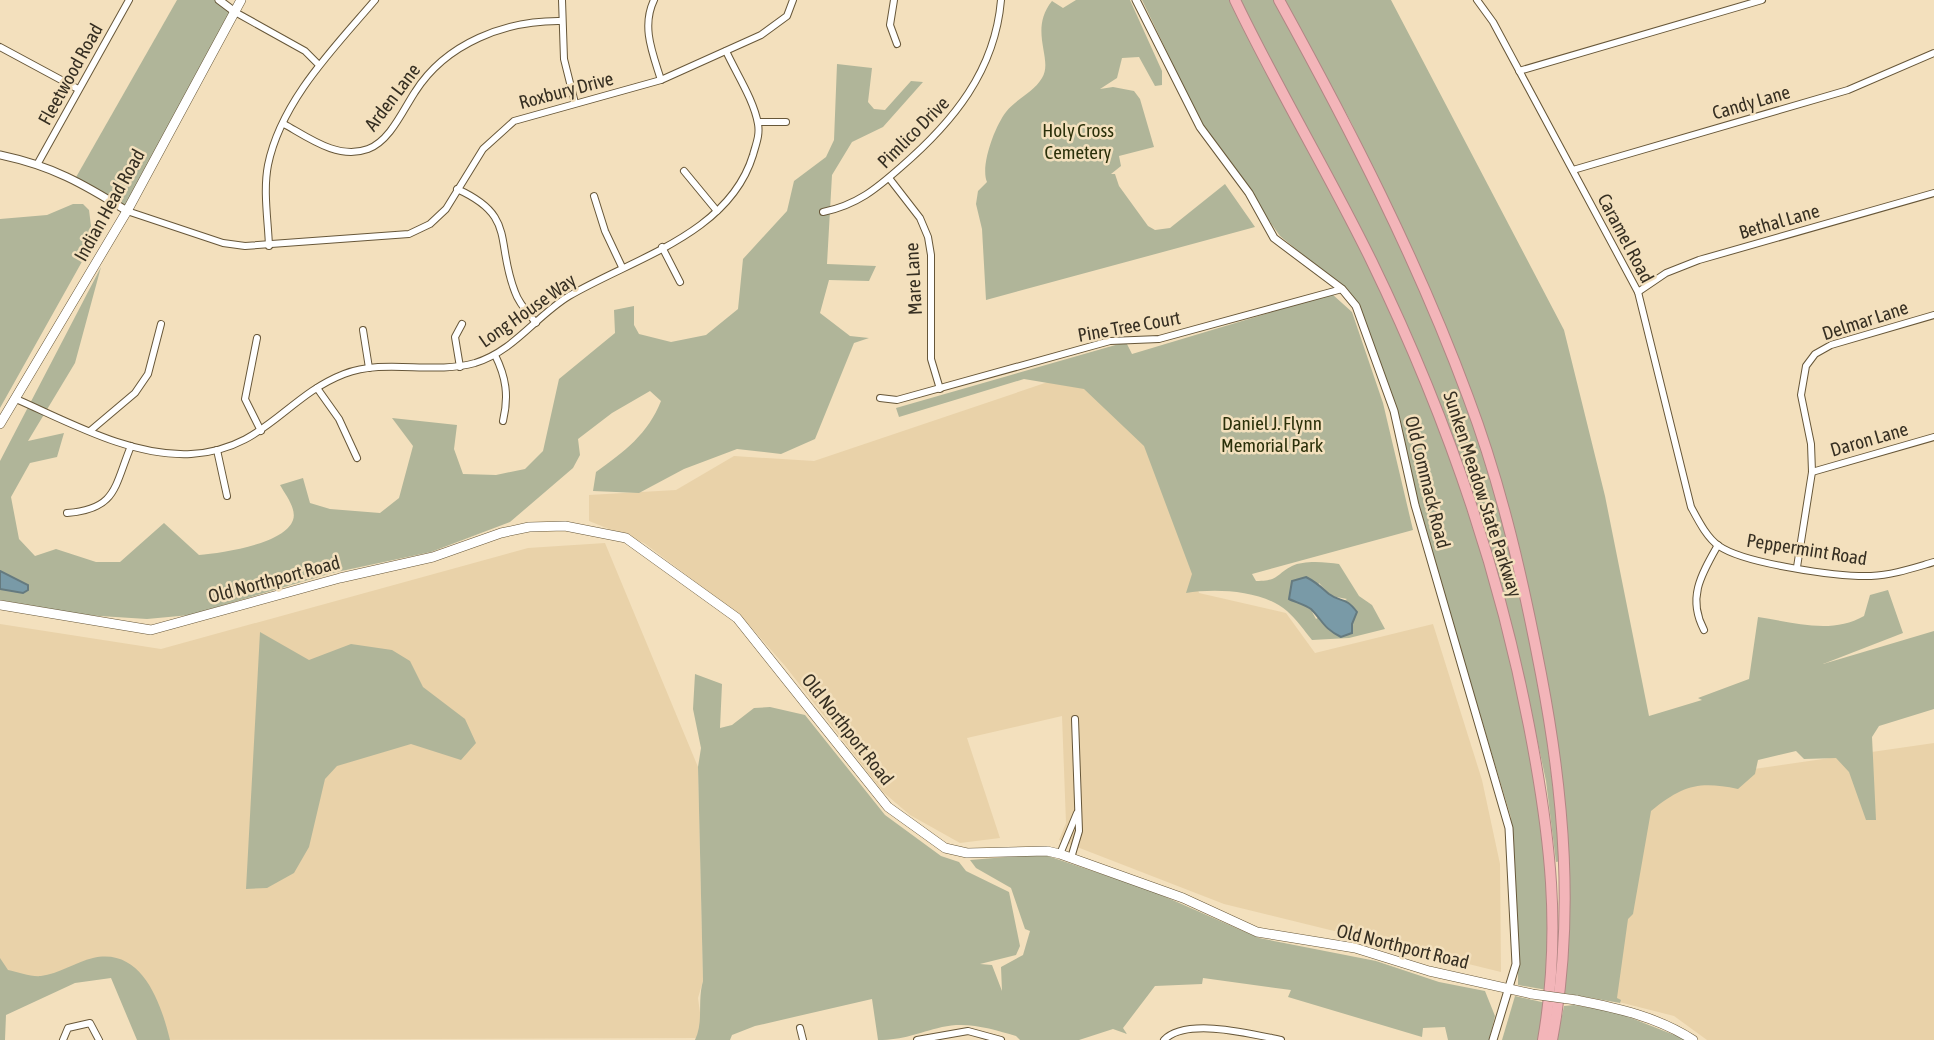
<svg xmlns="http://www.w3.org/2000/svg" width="1934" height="1040" font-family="'Asap Condensed',sans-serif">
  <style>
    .built { fill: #e9d2a9 }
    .green { fill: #b0b599; fill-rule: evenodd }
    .water { fill: #799aa7; stroke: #657a7f; stroke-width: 2 }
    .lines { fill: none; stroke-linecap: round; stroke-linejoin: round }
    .minor-casing { stroke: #675739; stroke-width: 8 }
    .tertiary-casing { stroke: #675739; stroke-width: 9 }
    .secondary-casing { stroke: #675739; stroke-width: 10 }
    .motorway-casing { stroke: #b18684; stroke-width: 12 }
    .minor { stroke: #fff; stroke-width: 6 }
    .tertiary { stroke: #fff; stroke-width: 7 }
    .secondary { stroke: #fff; stroke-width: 9 }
    .motorway { stroke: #f3b5b9; stroke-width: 10 }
    .secondary-bridge-casing { stroke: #675739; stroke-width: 10; stroke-linecap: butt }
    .secondary-bridge { stroke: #fff; stroke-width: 9 }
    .labels { text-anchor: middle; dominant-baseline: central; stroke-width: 5; stroke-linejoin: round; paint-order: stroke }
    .street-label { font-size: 19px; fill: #362f22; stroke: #f3e0bd }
    .park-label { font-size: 19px; fill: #2b300a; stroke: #f3e0bd }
  </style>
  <rect width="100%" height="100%" fill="#f3e0bd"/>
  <g class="built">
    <path d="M 1125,356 L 1199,593 L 1286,613 L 1315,653 L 1433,624 L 1482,780 L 1500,864 L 1501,972 L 1224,904 L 1059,840 L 1066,823 L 1062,716 L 967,738 L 1000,838 L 960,843 L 910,815 L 883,792 L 786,667 L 742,617 L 644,543 L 589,521 L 589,495 L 676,490 L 734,456 L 814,461 Z"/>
    <path d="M 605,543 L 698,767 L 703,981 L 698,998 L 702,1027 L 696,1038 L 143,1040 L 117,967 L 0,998 L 0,624 L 161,649 L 528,548 Z"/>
    <path d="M 1934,743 L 1934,1040 L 1707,1040 L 1674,1016 L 1611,1000 L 1608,790 Z"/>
  </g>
  <g class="green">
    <path d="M 177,0 L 219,0 L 235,12 L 127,211 L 75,179 Z"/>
    <path d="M 1076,0 L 1130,0 L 1162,71 L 1162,85 L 1155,86 L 1139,57 L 1122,58 L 1117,78 L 1100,89 L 1113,87 L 1134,91 L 1140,99 L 1154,147 L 1119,156 L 1121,166 L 1111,174 L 1115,174 L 1119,186 L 1148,226 L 1155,230 L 1170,228 L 1225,184 L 1255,227 L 986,300 L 982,229 L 976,204 L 978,191 L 987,182 C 980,166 995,126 1006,112 C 1016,99 1034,92 1042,78 C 1054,59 1028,31 1052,1 L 1063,8 Z"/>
    <path d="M 1142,0 L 1231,0 L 1371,270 L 1427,392 L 1470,509 L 1505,630 L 1546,834 L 1551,917 L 1547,990 L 1518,985 L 1518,922 L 1511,818 L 1421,516 L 1399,417 L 1369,331 L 1359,308 L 1342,287 L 1280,236 L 1204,129 Z"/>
    <path d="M 1240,0 L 1276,0 C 1305,51 1330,103 1356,155 C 1423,289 1482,427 1517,573 C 1539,668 1551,764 1561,861 L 1556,862 L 1546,781 L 1519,654 L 1488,539 L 1444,415 Z"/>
    <path d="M 1284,0 L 1391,0 L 1564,330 L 1605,496 L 1649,716 L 1702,700 L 1698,698 L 1749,679 L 1758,617 C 1793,622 1831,635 1864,616 L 1870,595 L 1888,590 L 1903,633 L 1823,664 L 1934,631 L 1934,709 L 1879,726 L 1872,737 L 1876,820 L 1866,820 L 1849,772 L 1836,758 L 1804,759 L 1796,751 L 1758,760 L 1755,774 L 1738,789 C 1699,781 1683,785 1651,811 L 1633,914 L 1628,919 L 1617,998 L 1621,1000 L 1620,1003 L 1563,993 L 1569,944 L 1567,831 L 1558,743 L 1513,525 L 1418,263 L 1352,124 Z"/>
    <path d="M 837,64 L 872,68 L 868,102 L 874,109 L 885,110 L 911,81 L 923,82 L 883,127 L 852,142 L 832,175 L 827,264 L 876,266 L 869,281 L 829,280 L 820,313 L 850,336 L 869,338 L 854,343 L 815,439 L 781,454 L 737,449 L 684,469 L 639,493 L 593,491 L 596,472 C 624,452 648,434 661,401 L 650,391 L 612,413 L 578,439 L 580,455 L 573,468 L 510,522 L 431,552 L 332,573 L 190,615 L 147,619 L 84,615 L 0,600 L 0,461 L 101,267 L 75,363 L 28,441 L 64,433 L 57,457 L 30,463 L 11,497 L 19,539 L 35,556 L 56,549 L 96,562 L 120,562 L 164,523 L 199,555 C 222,553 285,544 293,520 C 297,509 285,494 280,485 L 303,478 L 310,503 L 330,509 L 380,513 L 399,498 L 413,446 L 392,418 L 457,425 L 454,449 L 463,474 L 496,475 L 525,469 L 543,451 L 559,379 L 615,333 L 614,310 L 634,306 L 634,325 L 639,334 L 671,342 L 706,335 L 738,309 L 743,259 L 787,211 L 794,181 L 826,157 L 834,140 Z"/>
    <path d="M 73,204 L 83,204 L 89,210 L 93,242 L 0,408 L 0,219 L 47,215 Z"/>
    <path d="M 1332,294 L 1352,312 L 1383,403 L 1413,530 L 1252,574 L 1256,581 C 1279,581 1275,575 1292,566 C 1304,560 1326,562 1339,564 L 1359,596 L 1372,605 L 1385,629 L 1349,638 L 1312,640 C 1304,630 1296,619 1287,611 C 1263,590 1215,588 1186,593 L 1192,574 L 1144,446 L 1084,389 L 1024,379 L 899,417 L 896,408 L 1126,342 L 1132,354 ZM 1319,583 L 1331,596 L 1347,599 L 1316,619 L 1310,608 Z"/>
    <path d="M 260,632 L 309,660 L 351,644 L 392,650 L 410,661 L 423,687 L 465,719 L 476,743 L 461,760 L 411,744 L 337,766 L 325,779 L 309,847 L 294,873 L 267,888 L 246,889 Z"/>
    <path d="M 695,674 L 722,684 L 720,728 L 732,725 L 754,708 L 770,707 L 805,715 L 885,815 L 941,856 L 959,862 L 966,871 L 1009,892 L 1020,946 L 1016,955 L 980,964 L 992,965 L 1002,991 L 1001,967 L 1023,955 L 1030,931 L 1025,929 L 1011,888 L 976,868 L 970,860 L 1042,854 L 1152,891 L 1259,938 L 1376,961 L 1439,982 L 1485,991 L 1495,1016 L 1489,1040 L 1448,1040 L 1445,1027 L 1423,1028 L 1422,1037 L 1288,997 L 1291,990 L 1203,978 L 1202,984 L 1155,986 L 1123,1028 L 1127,1034 L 1113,1029 L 1079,1040 L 1020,1040 L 1016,1036 C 993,1029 967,1021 942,1027 C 917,1033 904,1040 878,1040 L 872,999 L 755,1026 L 732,1035 L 730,1040 L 695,1040 C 704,1021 697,1002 703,981 L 698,767 L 701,748 L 693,709 Z"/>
    <path d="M 0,958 L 8,970 C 18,972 31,977 41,976 C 58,974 76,962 93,958 C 142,947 161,1003 170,1040 L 137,1040 L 111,978 L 75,983 L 6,1015 L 5,1040 L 0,1040 Z"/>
    <path d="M 1515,996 L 1546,1003 L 1540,1040 L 1502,1040 Z"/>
    <path d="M 1574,1005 L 1616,1012 L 1687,1040 L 1557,1040 L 1564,1006 Z"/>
  </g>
  <g class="water">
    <path d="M 0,571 L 28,585 L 28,590 L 23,593 L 0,589 Z"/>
    <path d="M 1306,577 C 1316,582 1321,587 1329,594 C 1341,603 1345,596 1357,612 L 1352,624 L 1352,633 L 1341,637 C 1323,628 1323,621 1311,609 C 1306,605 1295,602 1289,599 L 1292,581 Z"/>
  </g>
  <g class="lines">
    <defs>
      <g id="minor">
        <path d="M 562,0 L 564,59 L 575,103"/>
        <path d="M 654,0 C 641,27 653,54 661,80"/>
        <path d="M 894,0 L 890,25 L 897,44"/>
        <path d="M 1477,0 L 1493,22 L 1638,292 L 1691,507 C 1698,520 1707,538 1719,546 C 1745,564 1839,577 1871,576 C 1893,575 1913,568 1934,562"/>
        <path d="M 235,12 L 305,51 L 319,65"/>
        <path d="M 0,47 L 78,89"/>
        <path d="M 1519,71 L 1762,0"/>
        <path d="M 758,122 L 786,122"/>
        <path d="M 284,124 C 309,138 338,160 368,149 C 390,141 403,110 415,92 C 446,43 506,20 562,21"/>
        <path d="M 38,163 L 129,0"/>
        <path d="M 1573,170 L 1848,90 L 1934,53"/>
        <path d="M 684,171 L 717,211"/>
        <path d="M 889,178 L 920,218 L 928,237 L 931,255 L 931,359 L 940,389"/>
        <path d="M 457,189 C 517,216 495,241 515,292 C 519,304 528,313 536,323"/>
        <path d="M 594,196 L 605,231 L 622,267"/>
        <path d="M 127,211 L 223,243 L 245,246 L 409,234 L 430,224 L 446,209 L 483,149 L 514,121 L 661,80 L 761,35 L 787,16 L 793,0"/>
        <path d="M 823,212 C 857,205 876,189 901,167 C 953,122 995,71 1001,0"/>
        <path d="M 269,246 C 268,220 263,191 268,165 C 281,101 334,48 375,0"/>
        <path d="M 662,247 L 680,282"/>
        <path d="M 1638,292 L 1666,273 L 1699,260 L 1934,193"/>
        <path d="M 363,330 L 369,368"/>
        <path d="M 257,338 L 245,399 L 261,431"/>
        <path d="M 495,355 C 506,377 509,396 503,421"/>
        <path d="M 460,367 L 455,337 L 462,324"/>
        <path d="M 317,388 L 339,419 L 357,458"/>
        <path d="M 880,398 L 897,400 L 1110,341 L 1159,339 L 1342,289"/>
        <path d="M 16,399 C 69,422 131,457 191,454 C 264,450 285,397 344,374 C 386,358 431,375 475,363 C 514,351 536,316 569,296 C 634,258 729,234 753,155 C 756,144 760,135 758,124 C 754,100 736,73 726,51"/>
        <path d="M 90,431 L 135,393 L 148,374 L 161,324"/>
        <path d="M 217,450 L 227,496"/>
        <path d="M 1812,472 L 1934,437"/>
        <path d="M 67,513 C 117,509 114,487 131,446"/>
        <path d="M 1797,567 L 1812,472 L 1811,444 L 1801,395 L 1806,366 L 1815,354 L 1831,345 L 1934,315"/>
        <path d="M 1704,630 C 1687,598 1701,575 1718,545"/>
        <path d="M 1060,854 L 1077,813"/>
        <path d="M 1071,858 L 1079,831 L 1075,719"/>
        <path d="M 800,1028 L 803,1040"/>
        <path d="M 63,1040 L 68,1028 L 90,1023 L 99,1040"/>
        <path d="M 917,1040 L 968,1031 L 1001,1040"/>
        <path d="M 1164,1040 C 1186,1017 1252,1034 1281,1040"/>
      </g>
      <g id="tertiary">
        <path d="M 219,0 L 235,12"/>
        <path d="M 1136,0 L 1200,127 L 1249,193 L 1274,238 L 1342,289 L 1356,306 L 1394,411 L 1415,505 L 1509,828 L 1516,964 L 1493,1040"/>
        <path d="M 0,155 C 52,166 82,183 127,211"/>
      </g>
      <g id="secondary">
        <path d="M 0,424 L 127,211 L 241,0"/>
        <path d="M 0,605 L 151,630 L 340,578 L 433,557 L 501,533 L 529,527 L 565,526 L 626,538 L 737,618 L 888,807 L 945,848 L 967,853 L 1047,851 L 1060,854 L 1183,898 L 1257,932 L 1355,948 L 1429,971 L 1532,994"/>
        <path d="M 1576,1000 C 1617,1008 1658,1017 1693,1040"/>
      </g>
      <g id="motorway">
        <path d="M 1235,0 C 1277,88 1328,172 1371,260 C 1443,408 1498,564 1529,726 C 1550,834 1562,931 1543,1040"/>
        <path d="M 1279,0 C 1350,129 1417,259 1468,397 C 1502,487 1523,580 1541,674 C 1564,794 1575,919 1552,1040"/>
      </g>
    </defs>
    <use href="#minor" class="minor-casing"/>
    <use href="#tertiary" class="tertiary-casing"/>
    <use href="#secondary" class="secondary-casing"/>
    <use href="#motorway" class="motorway-casing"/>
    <use href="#minor" class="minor"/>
    <use href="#tertiary" class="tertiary"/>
    <use href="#secondary" class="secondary"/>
    <use href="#motorway" class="motorway"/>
    <defs>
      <path id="secondary-bridge" d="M 1532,994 L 1576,1000"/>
    </defs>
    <use href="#secondary-bridge" class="secondary-bridge-casing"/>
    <use href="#secondary-bridge" class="secondary-bridge"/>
  </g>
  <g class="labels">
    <g class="street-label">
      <text transform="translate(70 74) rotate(-61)">Fleetwood Road</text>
      <text transform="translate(566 90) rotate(-15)">Roxbury Drive</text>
      <text transform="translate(392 97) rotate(-53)">Arden Lane</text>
      <text transform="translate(1751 102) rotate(-16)">Candy Lane</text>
      <text transform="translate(913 132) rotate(-45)">Pimlico Drive</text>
      <text transform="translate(109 205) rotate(-61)">Indian Head Road</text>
      <text transform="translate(1779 221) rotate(-16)">Bethal Lane</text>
      <text transform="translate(1626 238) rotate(62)">Caramel Road</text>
      <text transform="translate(913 279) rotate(-93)">Mare Lane</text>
      <text transform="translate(527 310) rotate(-35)">Long House Way</text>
      <text transform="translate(1865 320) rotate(-18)">Delmar Lane</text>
      <text transform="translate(1129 326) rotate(-10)">Pine Tree Court</text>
      <text transform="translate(1869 439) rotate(-16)">Daron Lane</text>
      <text transform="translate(1428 482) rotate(76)">Old Commack Road</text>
      <text transform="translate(1483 494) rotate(72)">Sunken Meadow State Parkway</text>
      <text transform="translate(1807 549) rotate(9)">Peppermint Road</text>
      <text transform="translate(274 579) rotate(-15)">Old Northport Road</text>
      <text transform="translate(848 729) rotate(52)">Old Northport Road</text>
      <text transform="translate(1403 946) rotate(14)">Old Northport Road</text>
    </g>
    <g class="park-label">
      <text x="1078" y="130">Holy Cross<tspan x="1078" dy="22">Cemetery</tspan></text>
      <text x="1272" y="423">Daniel J. Flynn<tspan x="1272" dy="22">Memorial Park</tspan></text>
    </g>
  </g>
</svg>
